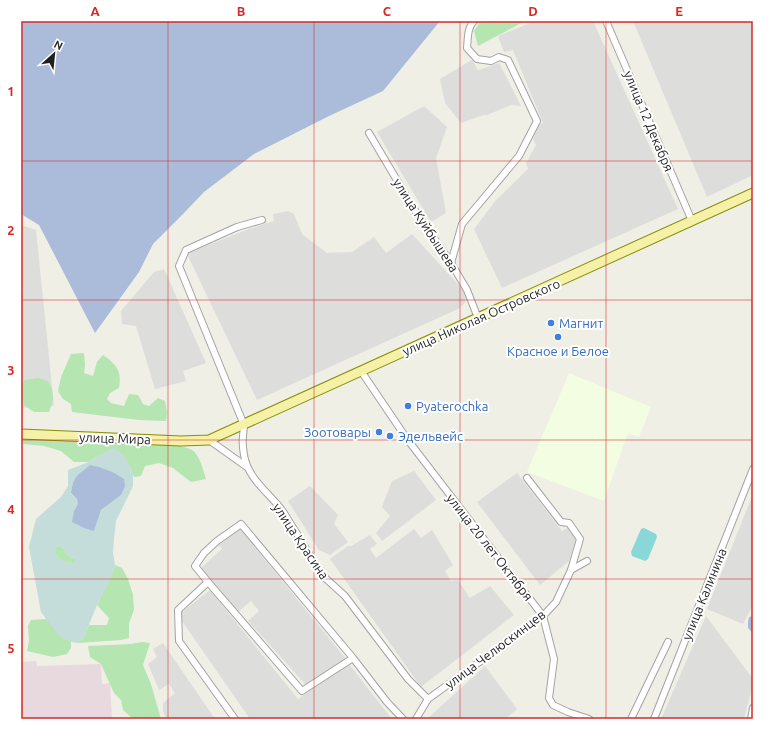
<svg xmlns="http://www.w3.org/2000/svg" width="774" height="740" font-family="Ubuntu,sans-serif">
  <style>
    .residential { fill: #dddddc }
    .industrial { fill: #e8d9df }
    .education { fill: #f2fde2 }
    .grass { fill: #b5e5b0 }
    .wetland { fill: #c4dcda; fill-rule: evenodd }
    .pitch { fill: #8ad7d8 }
    .water { fill: #aabcd9 }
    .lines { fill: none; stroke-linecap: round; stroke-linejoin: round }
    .minor-casing { stroke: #a3a3a3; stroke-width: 8 }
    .primary-casing { stroke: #868e0c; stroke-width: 11 }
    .minor { stroke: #fff; stroke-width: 6 }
    .primary { stroke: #f5f1a6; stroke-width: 9 }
    .grid { fill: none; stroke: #d62828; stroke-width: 1; stroke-opacity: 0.55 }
    .shop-dot { fill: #3f7fe0; stroke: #fff; stroke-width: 1.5 }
    .labels { text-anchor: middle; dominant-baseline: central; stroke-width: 4; stroke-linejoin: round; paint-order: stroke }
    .street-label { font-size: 13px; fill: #1f1f1f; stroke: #fff }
    .shop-label { font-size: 13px; fill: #366cbe; stroke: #fff; text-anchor: start }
    .neatline { fill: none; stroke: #d62828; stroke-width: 1.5 }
    .grid-label { font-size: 13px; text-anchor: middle; font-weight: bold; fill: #d62828 }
  </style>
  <rect width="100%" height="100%" fill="#efefe6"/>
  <g class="residential">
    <path d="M 535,21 L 593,21 L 678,209 L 502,288 L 474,229 L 496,200 L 528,169 L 526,163 L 536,145 L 533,139 L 539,125 L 543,123 L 513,50 L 504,52 L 498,36 Z"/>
    <path d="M 633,21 L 753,21 L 753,175 L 707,197 Z"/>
    <path d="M 472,60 L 478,70 L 499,63 L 521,106 L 511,105 L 487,115 L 483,115 L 461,123 L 445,103 L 440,79 Z"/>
    <path d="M 424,106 L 447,127 L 436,158 L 446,213 L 431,222 L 377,132 Z"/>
    <path d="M 288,211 L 294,214 L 302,234 L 327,253 L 352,252 L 374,237 L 386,253 L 412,234 L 466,293 L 465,303 L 458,309 L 257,400 L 188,256 L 191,252 L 246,230 L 274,221 L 273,214 Z"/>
    <path d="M 21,225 L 36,230 L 54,406 L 21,408 Z"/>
    <path d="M 164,269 L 206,363 L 183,371 L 186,381 L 155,389 L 136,326 L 122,324 L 121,311 L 154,272 Z"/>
    <path d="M 414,471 L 436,500 L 382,541 L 376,533 L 390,516 L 382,507 L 392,481 Z"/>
    <path d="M 517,473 L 562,531 L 569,527 L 576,538 L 569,561 L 540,585 L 477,502 Z"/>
    <path d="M 310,486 L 338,515 L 334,524 L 348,542 L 330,555 L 319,550 L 288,501 Z"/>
    <path d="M 753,494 L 753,605 L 743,624 L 707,609 Z"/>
    <path d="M 240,529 L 346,659 L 306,685 L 248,621 L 259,611 L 251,601 L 238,612 L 201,568 L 222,549 L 219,545 Z"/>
    <path d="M 414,529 L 421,538 L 432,530 L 453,565 L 445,571 L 451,581 L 458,580 L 470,598 L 490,586 L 514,615 L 421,687 L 330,559 L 348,546 L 351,546 L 370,535 L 377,544 L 370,549 L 376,558 Z"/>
    <path d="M 210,590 L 298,699 L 349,664 L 391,718 L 389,719 L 250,719 L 182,621 L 181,613 Z"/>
    <path d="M 706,616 L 753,679 L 753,684 L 744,719 L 661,719 Z"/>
    <path d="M 163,643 L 215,719 L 166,719 L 163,711 L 163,703 L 175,693 L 169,684 L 159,690 L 148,664 L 157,657 L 153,649 Z"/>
    <path d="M 485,666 L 517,709 L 505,719 L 427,719 Z"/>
  </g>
  <path class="industrial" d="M 36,661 L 37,666 L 101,664 L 102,684 L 110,683 L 112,719 L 21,719 L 21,662 Z"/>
  <path class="education" d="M 569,373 L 651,407 L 639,437 L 628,433 L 604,501 L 527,472 Z"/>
  <g class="grass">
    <path d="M 481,21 L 525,21 L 478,46 L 474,31 Z"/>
    <path d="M 84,353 L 85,365 L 84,373 L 93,376 L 97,362 L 103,355 C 117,365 122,371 119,388 L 110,393 L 107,399 L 111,403 L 124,406 L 129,394 L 138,395 L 143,404 L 149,406 L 158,398 L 165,401 L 167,412 L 166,421 L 139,420 L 72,412 L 71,404 L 63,399 L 58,391 L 61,377 L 71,354 Z"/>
    <path d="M 38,378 L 48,381 C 55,394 54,399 49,412 L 34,412 L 24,405 L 21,395 L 21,385 L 25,380 Z"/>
    <path d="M 21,437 L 180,446 C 183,447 189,448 192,450 C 200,455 203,470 206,479 L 191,482 L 173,468 L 159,463 L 145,466 L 141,476 L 134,477 L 130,466 L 99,455 L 89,462 L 74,462 L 61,451 L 44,446 L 22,444 Z"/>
    <path d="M 60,545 L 64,549 L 66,554 L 75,559 L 75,563 C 66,563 62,562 56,555 L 56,547 Z"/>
    <path d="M 115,565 L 122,568 L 128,579 L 133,595 L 134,610 L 129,623 L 129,638 L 121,640 L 78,643 L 83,639 L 89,625 L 107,625 L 109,618 L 97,605 L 113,571 Z"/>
    <path d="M 48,613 L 61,636 L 71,642 L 71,648 L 67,654 L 53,657 L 27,651 L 29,641 L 28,626 L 31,620 L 46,619 Z"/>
    <path d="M 142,642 L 150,643 L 143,665 L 151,684 L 161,719 L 133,719 L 123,710 L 121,700 L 114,693 L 101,664 L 90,657 L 88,646 L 131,644 Z"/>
  </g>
  <path class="wetland" d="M 113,448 L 123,454 L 130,466 L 133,474 L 133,486 L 116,521 L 114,538 L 113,553 L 115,565 L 109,583 L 99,600 L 83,639 L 78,643 L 71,642 L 58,635 L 41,612 L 29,547 L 36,519 L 61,497 L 68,486 L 68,470 L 89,462 L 99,455 ZM 90,465 L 121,495 L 101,510 L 94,531 L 74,511 L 78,504 L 77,499 L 71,494 L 76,477 ZM 60,545 L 64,549 L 66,554 L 75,559 L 75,563 C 66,563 61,561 56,555 L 56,547 Z"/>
  <path class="pitch" d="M 644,528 L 656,534 L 657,537 L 648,559 L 645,561 L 632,556 L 631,552 L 641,529 Z"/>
  <g class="water">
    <path d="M 21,21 L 440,21 L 383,91 L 329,116 L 254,154 L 204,192 L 183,214 L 153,244 L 139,272 L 95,333 L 39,225 L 21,214 Z"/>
    <path d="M 90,465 C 104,468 112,471 124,479 L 125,486 L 121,495 L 101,510 L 94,531 L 84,528 L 72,522 L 74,511 L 78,504 L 77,499 L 71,493 C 72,488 73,481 76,477 C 80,472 86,469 90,465 Z"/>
    <path d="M 753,616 L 753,633 L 748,628 L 748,622 L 749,617 Z"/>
  </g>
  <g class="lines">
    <defs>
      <g id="minor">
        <path d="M 606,21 L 692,221"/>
        <path d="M 369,133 L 414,209 L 451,263 L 467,290 L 478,318"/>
        <path d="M 262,220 L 237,227 L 186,250 L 179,266 L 244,425 C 244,429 243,433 243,437 C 242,443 243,449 244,455 C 248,480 271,494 284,513 L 323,576 L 345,596 L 408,679 L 428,699"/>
        <path d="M 451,263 L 462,224 L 519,156 L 537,121 L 508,60 L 499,57 L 491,61 L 477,59 L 467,48 C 468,39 467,28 474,21"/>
        <path d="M 361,371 L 407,439 L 543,616 L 554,659 L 549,698 L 553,705 L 568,712 L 589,719"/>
        <path d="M 209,440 L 247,467"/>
        <path d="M 527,478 L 561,522 L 569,523 L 580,539 L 571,570"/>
        <path d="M 208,582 L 178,610 L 179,641 L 235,719"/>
        <path d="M 353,658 L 302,691 L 208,582 L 195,566 L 204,553 L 217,541 L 241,524 L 353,658 L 387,702 L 403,719"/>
        <path d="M 416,719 L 428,699 L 543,616 L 556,602 L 571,570 L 587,561"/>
        <path d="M 631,719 L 668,642"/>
        <path d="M 654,719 L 753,469"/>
        <path d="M 751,719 L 753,708"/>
      </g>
      <path id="primary" d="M 21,434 L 181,441 L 209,440 L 753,193"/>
    </defs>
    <use href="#minor" class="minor-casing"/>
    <use href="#primary" class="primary-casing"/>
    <use href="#minor" class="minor"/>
    <use href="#primary" class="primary"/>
  </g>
  <path class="grid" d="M 168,21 L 168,719M 314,21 L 314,719M 460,21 L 460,719M 606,21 L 606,719M 21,161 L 753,161M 21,300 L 753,300M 21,440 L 753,440M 21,579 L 753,579"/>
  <g class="shop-dot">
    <circle cx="551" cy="323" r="4"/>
    <circle cx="558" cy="337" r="4"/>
    <circle cx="408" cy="406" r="4"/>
    <circle cx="379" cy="432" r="4"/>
    <circle cx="390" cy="436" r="4"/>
  </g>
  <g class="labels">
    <g class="street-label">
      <text transform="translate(649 121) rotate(67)">улица 12 Декабря</text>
      <text transform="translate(426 225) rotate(57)">улица Куйбышева</text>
      <text transform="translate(481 317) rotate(-24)">улица Николая Островского</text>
      <text transform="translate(115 438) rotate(2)">улица Мира</text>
      <text transform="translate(301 541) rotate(56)">улица Красина</text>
      <text transform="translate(490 547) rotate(52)">улица 20 лет Октября</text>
      <text transform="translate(704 594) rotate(-68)">улица Калинина</text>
      <text transform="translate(495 649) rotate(-37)">улица Челюскинцев</text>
    </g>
    <g class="shop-label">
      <text x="559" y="323">Магнит</text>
      <text x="558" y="351" text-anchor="middle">Красное и Белое</text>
      <text x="416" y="406">Pyaterochka</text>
      <text x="371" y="432" text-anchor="end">Зоотовары</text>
      <text x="398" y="436">Эдельвейс</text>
    </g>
  </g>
  <rect width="774" height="740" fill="none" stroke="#ffffff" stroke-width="44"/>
  <g transform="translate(54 54) rotate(27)" stroke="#ffffff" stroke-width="3" paint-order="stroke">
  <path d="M0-3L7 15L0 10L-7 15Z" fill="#1f1f1f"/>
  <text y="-6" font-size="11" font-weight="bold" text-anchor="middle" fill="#1f1f1f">N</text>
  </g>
  <rect x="22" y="22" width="730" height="696" class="neatline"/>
  <g class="grid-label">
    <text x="95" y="16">A</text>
    <text x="241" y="16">B</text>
    <text x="387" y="16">C</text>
    <text x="533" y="16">D</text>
    <text x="679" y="16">E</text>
    <text x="11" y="96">1</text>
    <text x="11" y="235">2</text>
    <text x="11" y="375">3</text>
    <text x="11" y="514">4</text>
    <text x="11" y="653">5</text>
  </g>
</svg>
